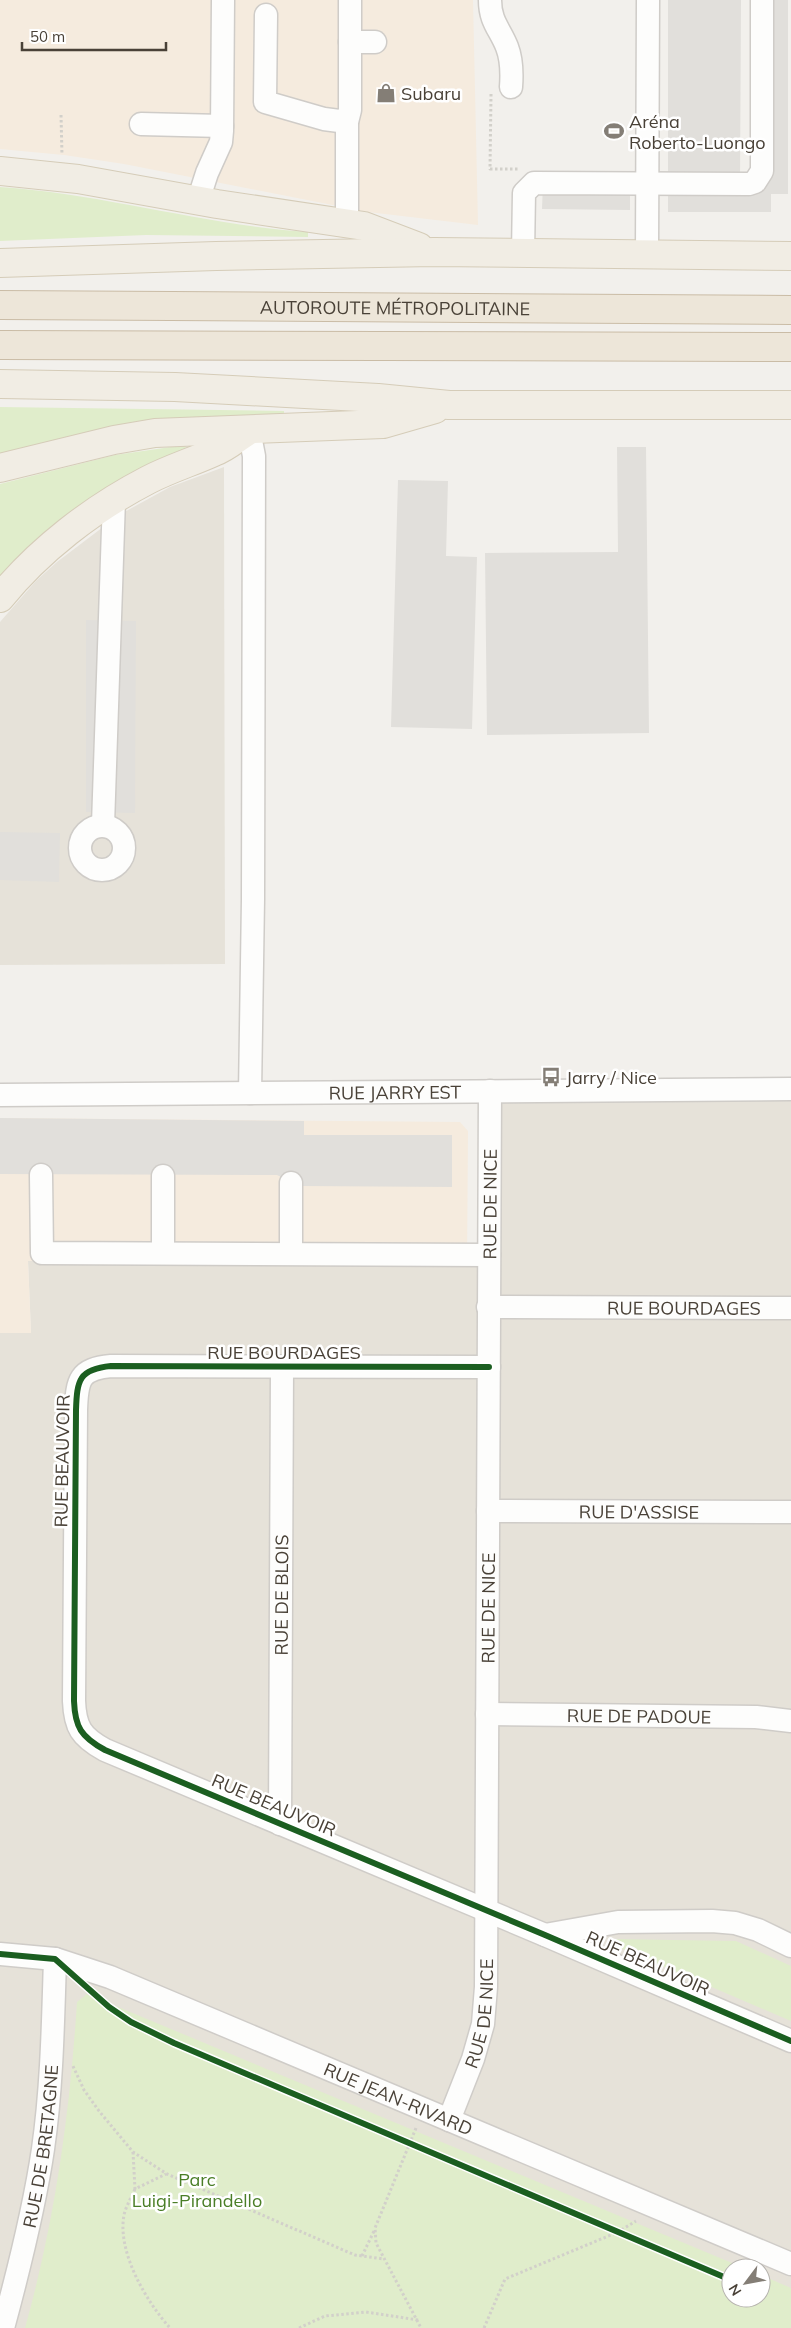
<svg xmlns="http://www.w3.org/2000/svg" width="791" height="2328" font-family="Mulish,sans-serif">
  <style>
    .residential { fill: #e6e2d9; fill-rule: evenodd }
    .commercial { fill: #f5ebde }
    .green { fill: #e0edcb }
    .parking { fill: #e1dfdb }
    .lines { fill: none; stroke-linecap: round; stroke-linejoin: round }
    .minor-casing { stroke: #cfccc8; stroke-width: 25 }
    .major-casing { stroke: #d5ccb8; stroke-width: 30 }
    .highway-casing { stroke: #cabca6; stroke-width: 30 }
    .path { stroke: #d2d0ca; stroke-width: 3; stroke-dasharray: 2.5 2.5; stroke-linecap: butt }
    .minor { stroke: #fdfdfc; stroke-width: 22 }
    .major { stroke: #f1ede4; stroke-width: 28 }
    .highway { stroke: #ede6d9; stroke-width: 28 }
    .cycleway-casing { stroke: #fff; stroke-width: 9 }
    .cycleway { stroke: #1b5e20; stroke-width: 6 }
    .labels { text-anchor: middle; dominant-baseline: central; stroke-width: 5; stroke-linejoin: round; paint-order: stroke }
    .poi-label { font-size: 18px; fill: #494137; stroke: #fff; text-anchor: start }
    .street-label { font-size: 18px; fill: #494137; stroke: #fff }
    .park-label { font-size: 18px; fill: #4a7e27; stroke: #fff }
  </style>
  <rect width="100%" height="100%" fill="#f2f0ec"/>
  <g class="residential">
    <path d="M 224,467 L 225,964 L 0,965 L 0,622 L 36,581 L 57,562 L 119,515 L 170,487 Z"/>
    <path d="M 490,1091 L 791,1095 L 791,2328 L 0,2328 L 0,1333 L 31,1332 L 28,1261 L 467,1265 L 489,1268 ZM 731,2268 L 761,2268 L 761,2298 L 731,2298 Z"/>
  </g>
  <g class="commercial">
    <path d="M 0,0 L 473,0 L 478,225 L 368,212 L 124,164 L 64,155 L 0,149 Z"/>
    <path d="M 0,1118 L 460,1122 L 468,1131 L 467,1265 L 28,1261 L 31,1333 L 0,1333 Z"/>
  </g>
  <g class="green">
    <path d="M 0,187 C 104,194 204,225 308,232 L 308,237 L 146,235 L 0,241 Z"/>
    <path d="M 0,407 L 284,411 L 284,415 L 0,455 Z"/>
    <path d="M 185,445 L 186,449 L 0,580 L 0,484 L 115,455 Z"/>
    <path d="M 610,1939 L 736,1941 L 791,1966 L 791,2021 L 609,1943 Z"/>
    <path d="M 87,1994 L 744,2268 L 731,2268 L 731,2298 L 761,2298 L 761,2275 L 791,2288 L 791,2328 L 25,2328 C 55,2221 70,2112 77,2002 Z"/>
  </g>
  <g class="parking">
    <path d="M 668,0 L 741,0 L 740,184 L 755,182 L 762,0 L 788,0 L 788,194 L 771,194 L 771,212 L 668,212 Z"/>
    <path d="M 543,182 L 630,183 L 630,210 L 542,209 Z"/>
    <path d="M 617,447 L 646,447 L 649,733 L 487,735 L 485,553 L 618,552 Z"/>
    <path d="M 398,480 L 448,481 L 446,556 L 477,557 L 472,729 L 391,727 Z"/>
    <path d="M 86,620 L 136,621 L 135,813 L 86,812 Z"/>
    <path d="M 0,832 L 60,833 L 59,882 L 0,880 Z"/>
    <path d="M 0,1118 L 304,1121 L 304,1135 L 452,1135 L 452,1187 L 300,1186 L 277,1175 L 0,1174 Z"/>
  </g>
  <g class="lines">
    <defs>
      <g id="minor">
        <path d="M 490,0 C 490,22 500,29 507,47 C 512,60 512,74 511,87"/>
        <path d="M 266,15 L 265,102 L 324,119 L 347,122"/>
        <path d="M 350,42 L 375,42"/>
        <path d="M 141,124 L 222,126"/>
        <path d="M 198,201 L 207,173 L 221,142 L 222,131 L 223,0"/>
        <path d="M 347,224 L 347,122 L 350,110 L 350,0"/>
        <path d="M 523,253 L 524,193 L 534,183 L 749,184 L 755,182 L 762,171 L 762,0"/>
        <path d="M 647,253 L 648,0"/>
        <path d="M 249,430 L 254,456 L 253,899 L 250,1093"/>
        <path d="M 103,825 L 114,499"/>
        <circle cx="102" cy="848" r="22"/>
        <path id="s1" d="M 0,1095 L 791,1089"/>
        <path d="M 41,1175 L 42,1253 L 489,1255"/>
        <path d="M 163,1253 L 163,1176"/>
        <path d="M 291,1253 L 291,1183"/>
        <path id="s2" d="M 488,1307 L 791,1308"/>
        <path d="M 489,1367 L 111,1366 C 79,1369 77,1380 76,1410 L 74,1701 C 75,1727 81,1737 105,1750 L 545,1935 L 791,2041"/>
        <path id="s3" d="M 488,1511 L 791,1512"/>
        <path id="s4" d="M 487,1714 L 756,1717 L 791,1721"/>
        <path id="s5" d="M 280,1824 L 282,1367"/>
        <path d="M 545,1935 L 618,1922 L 712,1921 L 735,1923 L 758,1930 L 791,1946"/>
        <path id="s6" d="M 0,1954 L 55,1959 L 110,1977 L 791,2264"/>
        <path id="s7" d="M 449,2120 L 473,2059 L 483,2024 L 486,1987 L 490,1091"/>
        <path id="s8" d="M 3,2328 C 19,2269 34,2210 43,2149 C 52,2087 53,2022 55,1959"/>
      </g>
      <g id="major">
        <path d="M 0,171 L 78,179 L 217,204 L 364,226 L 419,247"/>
        <path d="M 0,263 L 216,256 L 434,252 L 791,256"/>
        <path d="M 0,384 L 175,387 L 378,398 L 449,405 L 791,405"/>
        <path d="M 0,468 L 114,440 L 155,433 L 383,424 L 435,409"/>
        <path d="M 0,598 C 39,550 92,509 148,480 C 169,469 192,462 214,452 C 226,448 238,437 249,430"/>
      </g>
      <g id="highway">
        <path id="s9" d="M 0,305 L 791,310"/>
        <path d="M 0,345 L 791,347"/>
      </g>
    </defs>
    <use href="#minor" class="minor-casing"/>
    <use href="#major" class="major-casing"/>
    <use href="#highway" class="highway-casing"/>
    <g class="path">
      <path d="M 491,94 L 490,169 L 519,169"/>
      <path d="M 61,115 L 62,155"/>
      <path d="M 73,2066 L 84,2090 L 99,2111 L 133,2152 L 167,2174 L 355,2255 L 384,2259"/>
      <path d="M 416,2128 L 375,2228 L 376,2243 L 421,2328"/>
      <path d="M 133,2152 L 135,2189 L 166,2174"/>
      <path d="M 135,2189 C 131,2198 126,2206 124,2215 C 117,2252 146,2301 170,2328"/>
      <path d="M 362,2256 L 375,2229"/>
      <path d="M 299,2328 L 325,2316 L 366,2312 L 418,2320"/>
      <path d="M 484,2328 L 505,2279 L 618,2232 L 636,2221"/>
    </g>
    <use href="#minor" class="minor"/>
    <use href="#major" class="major"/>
    <use href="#highway" class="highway"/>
    <defs>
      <g id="cycleway">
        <path d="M 489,1367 L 111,1366 C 79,1369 77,1380 76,1410 L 74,1701 C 75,1727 81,1737 105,1750 L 545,1935 L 791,2041"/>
        <path d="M 0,1954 L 55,1959 L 109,2007 L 131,2022 L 174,2043 L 731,2280"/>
      </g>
    </defs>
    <use href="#cycleway" class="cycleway-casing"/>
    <use href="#cycleway" class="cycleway"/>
  </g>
  <defs>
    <symbol id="shop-bare" viewBox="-9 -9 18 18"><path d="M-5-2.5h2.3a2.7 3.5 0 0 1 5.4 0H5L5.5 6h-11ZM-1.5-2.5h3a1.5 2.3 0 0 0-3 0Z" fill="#847e76" stroke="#fff" stroke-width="2.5" paint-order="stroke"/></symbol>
    <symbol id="stadium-bare" viewBox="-9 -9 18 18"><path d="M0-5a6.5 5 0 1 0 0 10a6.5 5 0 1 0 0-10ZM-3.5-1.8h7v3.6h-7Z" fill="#847e76" stroke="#fff" stroke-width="2.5" paint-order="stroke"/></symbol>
    <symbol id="bus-bare" viewBox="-9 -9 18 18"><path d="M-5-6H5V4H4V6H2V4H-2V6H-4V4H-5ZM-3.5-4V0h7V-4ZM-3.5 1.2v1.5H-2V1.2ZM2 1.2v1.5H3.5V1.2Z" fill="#847e76" stroke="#fff" stroke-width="2.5" paint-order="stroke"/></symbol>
  </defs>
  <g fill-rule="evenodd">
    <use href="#shop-bare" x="372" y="79" width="28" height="28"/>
    <use href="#stadium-bare" x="600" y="117" width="28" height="28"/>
    <use href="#bus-bare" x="537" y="1063" width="28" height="28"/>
  </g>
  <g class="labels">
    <g class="poi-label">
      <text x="401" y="93">Subaru</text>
      <text x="629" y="121">Aréna<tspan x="629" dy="21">Roberto-Luongo</tspan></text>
      <text x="566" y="1077">Jarry / Nice</text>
    </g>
    <g class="street-label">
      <text stroke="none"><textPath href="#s9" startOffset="395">AUTOROUTE MÉTROPOLITAINE</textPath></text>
      <text stroke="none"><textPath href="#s1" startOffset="395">RUE JARRY EST</textPath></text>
      <text stroke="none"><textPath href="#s7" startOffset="922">RUE DE NICE</textPath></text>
      <text stroke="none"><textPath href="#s2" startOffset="196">RUE BOURDAGES</textPath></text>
      <text x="284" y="1352">RUE BOURDAGES</text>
      <text transform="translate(62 1461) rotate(-89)">RUE BEAUVOIR</text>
      <text stroke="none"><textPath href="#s3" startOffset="151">RUE D'ASSISE</textPath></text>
      <text stroke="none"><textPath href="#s5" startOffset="229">RUE DE BLOIS</textPath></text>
      <text stroke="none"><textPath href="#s7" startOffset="518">RUE DE NICE</textPath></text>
      <text stroke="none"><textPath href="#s4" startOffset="152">RUE DE PADOUE</textPath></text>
      <text transform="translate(274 1805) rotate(23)">RUE BEAUVOIR</text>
      <text transform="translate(648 1963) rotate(24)">RUE BEAUVOIR</text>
      <text stroke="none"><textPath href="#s7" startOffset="112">RUE DE NICE</textPath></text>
      <text stroke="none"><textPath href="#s6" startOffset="426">RUE JEAN-RIVARD</textPath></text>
      <text stroke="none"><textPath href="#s8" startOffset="186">RUE DE BRETAGNE</textPath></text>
    </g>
    <g class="park-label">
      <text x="197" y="2179">Parc<tspan x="197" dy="21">Luigi-Pirandello</tspan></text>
    </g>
  </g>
  <g transform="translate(746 2283) rotate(238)"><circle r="24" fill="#ffffff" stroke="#b6b3af"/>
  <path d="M0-4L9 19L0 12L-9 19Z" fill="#847e76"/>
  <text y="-8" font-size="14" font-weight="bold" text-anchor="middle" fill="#494137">N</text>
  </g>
  <path d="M22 42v8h144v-8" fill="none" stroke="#494137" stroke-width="2.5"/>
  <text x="30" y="42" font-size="15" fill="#494137" stroke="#ffffff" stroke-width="4" paint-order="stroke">50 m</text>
</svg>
